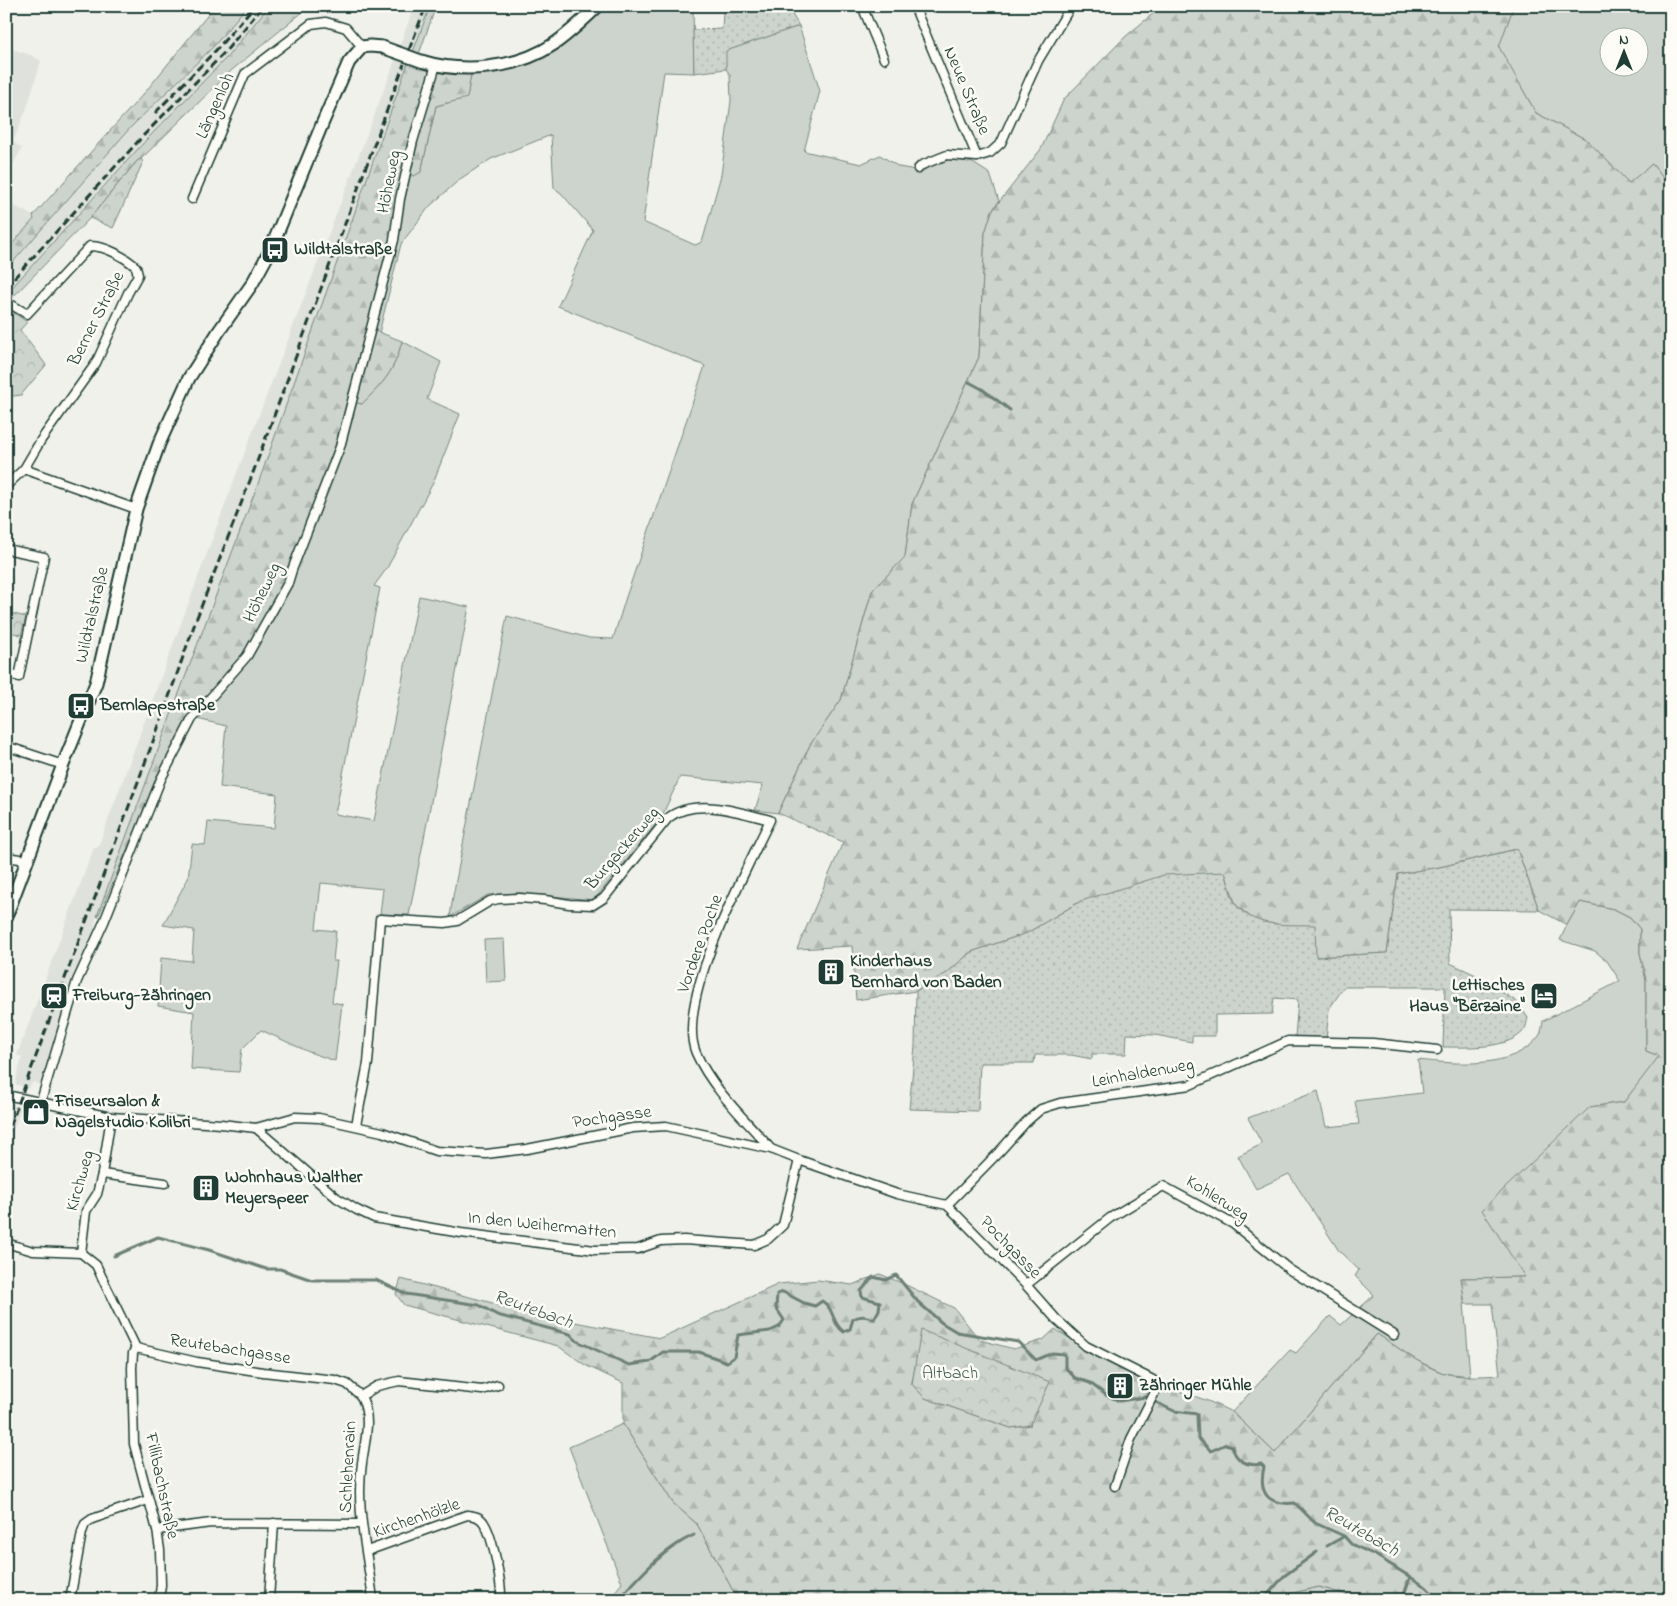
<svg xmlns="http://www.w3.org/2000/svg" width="1677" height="1606" font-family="'Indie Flower',sans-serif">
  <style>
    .built { fill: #dfe2dc }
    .grass { fill: #cdd3cd; stroke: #768880; fill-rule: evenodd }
    .forest { fill: url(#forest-firs); stroke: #768880; fill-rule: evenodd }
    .park { fill: url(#park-crowns); stroke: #768880 }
    .garden { fill: url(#garden-dots); stroke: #768880 }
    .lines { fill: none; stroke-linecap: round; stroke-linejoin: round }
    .stream { stroke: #6c8077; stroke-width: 3 }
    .street-casing { stroke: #1f3d34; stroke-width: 11 }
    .secondary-casing { stroke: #1f3d34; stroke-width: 15 }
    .street { stroke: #fdfcf7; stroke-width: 8 }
    .secondary { stroke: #fdfcf7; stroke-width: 11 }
    .rail { stroke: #1f3d34; stroke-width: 3; stroke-dasharray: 8 4; stroke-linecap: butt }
    .secondary-bridge-casing { stroke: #1f3d34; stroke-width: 15; stroke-linecap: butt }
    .secondary-bridge { stroke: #fdfcf7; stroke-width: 11 }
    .labels { text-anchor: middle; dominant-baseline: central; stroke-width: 5; stroke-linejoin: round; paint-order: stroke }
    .street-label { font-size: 18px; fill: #1f3d34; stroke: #fdfcf7 }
    .poi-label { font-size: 18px; font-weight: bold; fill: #1f3d34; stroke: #fdfcf7; text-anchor: start }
    .park-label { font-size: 18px; fill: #425b53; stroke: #fdfcf7 }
    .water-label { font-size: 19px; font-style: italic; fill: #455e56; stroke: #fdfcf7 }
  </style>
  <defs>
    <pattern id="forest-firs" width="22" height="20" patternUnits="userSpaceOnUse" patternTransform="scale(1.25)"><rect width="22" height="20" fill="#cdd3cd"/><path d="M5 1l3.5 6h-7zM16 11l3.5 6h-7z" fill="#b0b6b1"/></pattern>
    <pattern id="park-crowns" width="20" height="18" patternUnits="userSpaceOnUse" patternTransform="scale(1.25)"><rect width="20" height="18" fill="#cdd3cd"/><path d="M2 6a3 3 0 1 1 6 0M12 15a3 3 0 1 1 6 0" fill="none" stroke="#b0b6b1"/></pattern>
    <pattern id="garden-dots" width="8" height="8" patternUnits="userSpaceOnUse" patternTransform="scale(1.25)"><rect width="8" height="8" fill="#cdd3cd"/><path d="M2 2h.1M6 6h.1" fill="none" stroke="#b0b6b1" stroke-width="1.8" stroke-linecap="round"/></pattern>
  </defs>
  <rect width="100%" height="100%" fill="#f0f1eb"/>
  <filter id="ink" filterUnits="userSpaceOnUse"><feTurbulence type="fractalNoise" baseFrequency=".02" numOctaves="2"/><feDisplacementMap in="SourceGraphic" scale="10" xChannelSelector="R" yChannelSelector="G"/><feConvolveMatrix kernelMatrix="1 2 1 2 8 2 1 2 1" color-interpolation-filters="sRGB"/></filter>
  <g filter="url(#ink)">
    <g class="built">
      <path d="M 247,6 L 269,6 L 227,57 L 147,139 L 6,294 L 6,270 L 131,127 L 214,46 Z"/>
      <path d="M 414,6 L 430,6 L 259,481 L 97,916 L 91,942 L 71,986 L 40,1085 L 33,1082 L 28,1089 L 15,1084 L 22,1057 L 17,1055 L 94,847 L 98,847 L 236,475 L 390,74 Z"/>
      <path d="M 6,47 L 31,55 L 41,61 L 27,108 L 13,142 L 22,148 L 11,168 L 13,170 L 8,179 L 6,179 Z"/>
      <path d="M 6,201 L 33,216 L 34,219 L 6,251 Z"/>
      <path d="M 8,1103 L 21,1108 L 6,1151 L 6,1107 Z"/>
    </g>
    <g class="grass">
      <path d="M 430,6 L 436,6 L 419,54 L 413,52 Z"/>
      <path d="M 588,6 L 693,6 L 694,73 L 664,72 L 643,222 L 695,245 L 700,243 L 703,239 L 721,175 L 731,101 L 730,75 L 726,69 L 725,51 L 799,26 L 820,91 L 804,151 L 861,164 L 880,155 L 899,167 L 921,171 L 929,164 L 949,158 L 973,163 L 990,174 L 999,201 L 992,211 L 985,233 L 979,357 L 912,504 L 905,557 L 872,591 L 841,700 L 810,745 L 778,813 L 755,810 L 763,785 L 680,777 L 661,818 L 594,900 L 520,893 L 488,895 L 450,917 L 453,896 L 507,616 L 589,638 L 613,639 L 626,597 L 705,366 L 558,306 L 593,230 L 561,193 L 554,188 L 551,135 L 491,159 L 460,179 L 429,207 L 401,244 L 379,333 L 367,328 L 403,173 L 421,172 L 436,106 L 467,97 L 471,74 L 443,72 L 419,67 L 423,55 C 429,57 435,60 442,61 C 473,66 520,58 547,41 C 562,32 575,18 588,6 Z"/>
      <path d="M 1511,6 L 1671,6 L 1671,188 L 1652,164 L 1629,184 L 1587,140 L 1536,113 L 1498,47 L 1513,8 ZM 1610,38 L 1640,38 L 1640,68 L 1610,68 Z"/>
      <path d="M 402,341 L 441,362 L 427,399 L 460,414 L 433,483 L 387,568 L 374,586 L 380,588 L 335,814 L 374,821 L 419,596 L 469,607 L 409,915 L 380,914 L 383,889 L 321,883 L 316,929 L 336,931 L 333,961 L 337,961 L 332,1002 L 342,1004 L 335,1061 L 309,1052 L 261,1030 L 242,1049 L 239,1072 L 191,1069 L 194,1012 L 158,1006 L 161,958 L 192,961 L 194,930 L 163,925 L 188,878 L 192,844 L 205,845 L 208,822 L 274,828 L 277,794 L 220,787 L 226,726 L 189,717 L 247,652 L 284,583 L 335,446 L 347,401 L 362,404 C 384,382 394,372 402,341 Z"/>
      <path d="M 1580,902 L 1614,909 L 1630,917 L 1640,929 L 1640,953 L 1646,980 L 1646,1051 L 1660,1056 L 1624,1102 L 1590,1107 L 1526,1277 L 1462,1278 L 1470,1376 L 1443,1373 L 1416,1360 L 1377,1334 L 1275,1453 L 1232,1412 L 1290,1350 L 1296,1353 L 1330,1316 L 1341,1325 L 1374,1295 L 1355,1276 L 1359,1270 L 1339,1251 L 1289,1174 L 1256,1189 L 1238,1156 L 1262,1144 L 1248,1118 L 1318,1091 L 1326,1127 L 1359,1124 L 1355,1101 L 1422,1093 L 1418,1060 C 1455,1064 1514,1070 1539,1036 C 1542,1032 1542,1026 1543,1021 L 1620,981 L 1607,961 L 1595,951 L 1560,940 L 1567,925 Z"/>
      <path d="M 504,939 L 506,981 L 486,982 L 484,940 Z"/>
      <path d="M 623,1424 L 673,1503 L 697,1524 L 738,1600 L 608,1600 L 622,1583 L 569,1447 Z"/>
      <path d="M 1319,1587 L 1366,1600 L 1262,1600 Z"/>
    </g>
    <g class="forest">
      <path d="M 215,6 L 247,6 L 214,46 L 131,127 L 6,270 L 6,251 L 34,219 L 33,216 L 146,91 Z"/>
      <path d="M 269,6 L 310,6 L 232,70 L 141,159 L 137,161 L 90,218 L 6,304 L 6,294 L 147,139 L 227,57 Z"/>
      <path d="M 1162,6 L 1511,6 L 1513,8 L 1499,47 L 1536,113 L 1587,140 L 1629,183 L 1652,164 L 1671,188 L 1671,1600 L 1366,1600 L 1319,1587 L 1262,1600 L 738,1600 L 697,1524 L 673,1503 L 623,1424 L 623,1383 L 585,1365 L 558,1346 L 404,1305 L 396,1294 L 401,1279 L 542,1316 L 660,1338 L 779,1284 L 818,1280 L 852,1285 L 880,1274 L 904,1284 L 954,1308 L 980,1340 L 1014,1349 L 1043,1340 L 1055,1329 L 1093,1353 L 1148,1380 L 1208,1401 L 1232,1412 L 1275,1453 L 1377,1334 C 1398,1347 1418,1364 1441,1372 C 1457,1378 1483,1376 1500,1375 L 1492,1304 L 1465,1304 L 1461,1278 L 1525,1277 L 1482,1210 L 1590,1107 L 1624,1102 L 1659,1056 L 1646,1051 L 1646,980 L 1640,953 L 1640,929 L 1630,917 L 1614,909 L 1580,902 L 1567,925 L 1539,910 L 1517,849 L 1440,867 L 1398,874 L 1387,953 L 1316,957 L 1277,924 L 1257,922 L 1236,905 L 1225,873 L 1081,901 L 1027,933 L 971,952 L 947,973 L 916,991 L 856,1000 L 852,946 L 797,949 L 843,842 L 778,813 L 810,745 L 841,700 L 872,591 L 905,557 L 912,504 L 979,357 L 985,233 L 992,211 L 1041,149 L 1064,99 L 1125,37 ZM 922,1330 L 1031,1425 L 1011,1428 L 925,1398 L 912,1384 Z"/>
      <path d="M 408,63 L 443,72 L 471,74 L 467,98 L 436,106 L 421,172 L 414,176 L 403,173 L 391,239 L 368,328 L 402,341 C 394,372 384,382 362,404 L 347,401 L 335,446 L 284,583 L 247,652 L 189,717 L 158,778 L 98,917 L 97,916 L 178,696 L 259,481 Z"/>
    </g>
    <g class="park">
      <path d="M 141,159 L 143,162 L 113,228 L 90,218 L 137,161 Z"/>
      <path d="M 6,307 L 27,322 L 20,330 L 46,365 L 21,395 L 6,397 Z"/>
      <path d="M 6,612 L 26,617 L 21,635 L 6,631 Z"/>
      <path d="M 921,1330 L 1050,1382 L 1030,1425 L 1011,1428 L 925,1398 L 912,1384 Z"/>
    </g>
    <g class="garden">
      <path d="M 764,6 L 787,6 L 799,26 L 726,51 L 726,69 L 694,73 L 693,30 L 722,29 L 723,12 Z"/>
      <path d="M 1517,849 L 1539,910 L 1449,909 L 1450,963 L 1476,975 L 1517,1002 L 1528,1018 C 1527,1021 1526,1027 1525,1029 C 1510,1050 1466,1047 1443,1047 L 1445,987 L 1344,987 L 1329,1009 L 1326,1039 L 1295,1037 L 1298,1000 L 1274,998 L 1272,1014 L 1215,1015 L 1215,1036 L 1192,1036 L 1192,1042 L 1155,1035 L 1127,1034 L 1126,1054 L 1092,1054 L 1092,1059 L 1071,1055 L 1035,1055 L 1034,1063 L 980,1063 L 978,1111 L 909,1109 L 915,1046 L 916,991 L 947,973 L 971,952 L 1027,933 L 1081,901 L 1164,875 L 1225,872 C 1228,881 1231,900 1237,906 C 1257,929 1288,924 1315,925 L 1316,957 L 1387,953 L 1398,874 L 1440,867 Z"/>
    </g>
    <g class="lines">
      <g class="stream">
        <path d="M 969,382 L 982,389 L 1010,410"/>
        <path d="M 114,1256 L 158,1237 L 209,1250 L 266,1269 L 280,1269 L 312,1280 L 376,1280 L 406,1294 L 479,1305 L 497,1315 L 570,1334 L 577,1341 L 629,1365 L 650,1362 L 663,1352 L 699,1352 L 727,1362 L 734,1357 L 738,1335 L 770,1331 L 779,1327 L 784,1320 L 776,1308 L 777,1294 L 783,1292 L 804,1303 L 815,1306 L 822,1301 C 835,1309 831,1323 844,1332 L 850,1329 L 853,1319 C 861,1315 866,1316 874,1319 L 879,1310 L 880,1302 L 862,1297 L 861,1291 L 873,1277 L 886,1280 L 896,1275 L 918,1302 L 942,1323 L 957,1332 L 1018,1342 L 1036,1360 L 1052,1353 L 1065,1354 L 1065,1367 L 1075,1378 L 1090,1383 L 1106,1395 L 1120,1401 L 1145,1397 L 1174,1411 L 1197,1414 L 1198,1438 L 1211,1451 L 1226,1444 L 1232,1446 C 1235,1460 1247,1467 1261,1464 L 1264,1467 C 1258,1493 1268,1506 1295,1503 L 1315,1523 L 1344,1536 L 1351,1544 L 1377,1556 L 1426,1587 L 1439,1600"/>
        <path d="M 1327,1546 L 1343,1537"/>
        <path d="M 618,1600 C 641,1575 663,1549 694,1535"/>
        <path d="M 1263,1600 L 1284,1576 L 1317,1552"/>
        <path d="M 1404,1600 L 1405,1592 L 1410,1577"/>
      </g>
      <defs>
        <g id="street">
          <path d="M 862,6 L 884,59"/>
          <path d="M 914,6 L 977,157"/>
          <path d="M 918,169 L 922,165 L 947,155 L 977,157 L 990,153 L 1001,143 L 1038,61 L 1071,6"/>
          <path d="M 192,199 L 245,74 L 311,24 L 326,22 L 346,28 L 362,47"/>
          <path d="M 12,305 L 27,314 L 90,246 C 106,246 125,257 136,267 L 138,275 L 128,293 L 96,363 L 41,440 L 24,469 L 136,509"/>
          <path d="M 6,486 L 24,469"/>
          <path d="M 6,549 L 44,557 L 19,677 L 6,673"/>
          <path d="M 6,746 L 63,765"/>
          <path d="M 6,857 L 27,860"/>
          <path d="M 6,1095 L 111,1117 L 221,1124 L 256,1128 L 295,1117 L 319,1118 L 382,1132 L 436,1151 L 486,1154 L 527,1149 L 633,1128 L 666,1126 L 771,1149 L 799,1160 L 897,1194 L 947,1205 L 1026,1285 L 1056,1319 L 1086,1346 L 1153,1380 L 1155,1392 L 1131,1439 L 1115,1486"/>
          <path d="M 41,1101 L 77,981 L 104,922 L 161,779 L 192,719 L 247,656 L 288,583 L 292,570 L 340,447 L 394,240 L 400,199 L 413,141 L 436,65"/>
          <path d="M 356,1125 L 368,1063 L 380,919 L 445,923 L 457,921 L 490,901 L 498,899 L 519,898 L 545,900 L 569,904 L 593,905 L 604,898 L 668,818 C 695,797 740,812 770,820 C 747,869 674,1002 696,1053 C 712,1089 745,1119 771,1149"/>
          <path d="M 256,1128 L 337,1198 L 357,1210 L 374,1218 L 461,1233 L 595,1250 L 638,1249 L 661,1241 L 684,1240 L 754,1245 L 768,1239 L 783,1225 L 799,1160"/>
          <path d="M 102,1174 L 165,1183"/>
          <path d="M 947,1205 L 999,1152 L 1026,1122 L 1041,1109 L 1060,1103 L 1190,1085 L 1288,1041 L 1373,1043 L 1437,1050"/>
          <path d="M 6,1243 L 33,1251 L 81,1253 L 96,1265 L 136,1348"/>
          <path d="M 81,1253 L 86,1211 L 97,1194 L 102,1174 L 111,1117"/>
          <path d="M 1026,1285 L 1110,1218 L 1163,1186 L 1233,1224 L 1290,1270 L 1394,1335"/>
          <path d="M 136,1348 L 197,1362 L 263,1372 L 335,1380 L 347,1384 L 361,1396 L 377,1386 L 399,1381 L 482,1390 L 498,1385"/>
          <path d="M 136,1348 L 133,1353 L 132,1368 L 134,1444 L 157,1530 L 160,1550 L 161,1585 L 159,1600"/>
          <path d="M 361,1396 C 372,1418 365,1440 362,1463 C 355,1509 368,1554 373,1600"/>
          <path d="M 157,1530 L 211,1523 L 361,1524"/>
          <path d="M 367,1551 L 467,1515 C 474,1516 480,1516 484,1523 C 493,1537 502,1584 501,1600"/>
          <path d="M 70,1600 L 82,1532 L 85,1524 L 92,1519 L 148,1500"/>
          <path d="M 269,1600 L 274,1523"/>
        </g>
        <g id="secondary">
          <path d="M 421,61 C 463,74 517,69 554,44 C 570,33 584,19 598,6"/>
          <path d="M 6,917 L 63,765 L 96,683 L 136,509 L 159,444 L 189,378 L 219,331 L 252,284 L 270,251 L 323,122 L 349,62 L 362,47 L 370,46 L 382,47"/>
        </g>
      </defs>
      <use href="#street" class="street-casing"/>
      <use href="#secondary" class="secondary-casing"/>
      <use href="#street" class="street"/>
      <use href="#secondary" class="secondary"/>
      <g class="rail">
        <path d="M 409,50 L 426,6"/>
        <path d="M 155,113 L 218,48 L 254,6"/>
        <path d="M 6,287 L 143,136 L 225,52 L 263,6"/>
        <path d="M 6,1137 L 158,728 L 196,620 L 251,478 L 404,64"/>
      </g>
      <defs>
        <path id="secondary-bridge" d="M 382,47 L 421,61"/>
      </defs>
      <use href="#secondary-bridge" class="secondary-bridge-casing"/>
      <use href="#secondary-bridge" class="secondary-bridge"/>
    </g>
  </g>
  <defs>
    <symbol id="bus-square" viewBox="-11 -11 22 22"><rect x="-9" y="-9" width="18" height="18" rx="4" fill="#1f3d34" stroke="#fdfcf7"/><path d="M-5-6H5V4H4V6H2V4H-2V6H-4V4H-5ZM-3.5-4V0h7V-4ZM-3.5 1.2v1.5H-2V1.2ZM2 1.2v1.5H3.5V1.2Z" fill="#fff"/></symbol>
    <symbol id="building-square" viewBox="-11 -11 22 22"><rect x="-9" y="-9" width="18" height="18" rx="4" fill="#1f3d34" stroke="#fdfcf7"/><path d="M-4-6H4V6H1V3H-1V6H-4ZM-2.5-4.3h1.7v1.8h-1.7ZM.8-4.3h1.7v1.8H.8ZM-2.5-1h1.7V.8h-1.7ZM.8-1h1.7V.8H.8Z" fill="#fff"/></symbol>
    <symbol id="station-square" viewBox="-11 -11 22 22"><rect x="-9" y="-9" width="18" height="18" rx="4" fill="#1f3d34" stroke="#fdfcf7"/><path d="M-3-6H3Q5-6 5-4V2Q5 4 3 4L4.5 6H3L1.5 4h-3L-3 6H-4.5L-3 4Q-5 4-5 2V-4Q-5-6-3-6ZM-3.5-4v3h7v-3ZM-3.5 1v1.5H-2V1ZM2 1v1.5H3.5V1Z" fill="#fff"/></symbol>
    <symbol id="hotel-square" viewBox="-11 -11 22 22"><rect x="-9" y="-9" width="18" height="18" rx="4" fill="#1f3d34" stroke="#fdfcf7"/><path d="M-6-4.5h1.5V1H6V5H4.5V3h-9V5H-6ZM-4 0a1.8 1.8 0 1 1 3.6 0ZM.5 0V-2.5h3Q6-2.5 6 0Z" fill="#fff"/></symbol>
    <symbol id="shop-square" viewBox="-11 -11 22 22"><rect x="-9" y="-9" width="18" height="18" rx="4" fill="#1f3d34" stroke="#fdfcf7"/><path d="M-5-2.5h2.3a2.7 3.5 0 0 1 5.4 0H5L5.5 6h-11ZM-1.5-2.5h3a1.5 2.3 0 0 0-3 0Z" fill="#fff"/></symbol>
  </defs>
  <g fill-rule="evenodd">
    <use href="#bus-square" x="259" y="234" width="32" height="32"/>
    <use href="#bus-square" x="65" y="690" width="32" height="32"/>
    <use href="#building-square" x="815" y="956" width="32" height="32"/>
    <use href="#station-square" x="38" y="980" width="32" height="32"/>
    <use href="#hotel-square" x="1528" y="980" width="32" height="32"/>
    <use href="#shop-square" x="20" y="1096" width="32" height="32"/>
    <use href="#building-square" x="190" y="1172" width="32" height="32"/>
    <use href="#building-square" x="1104" y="1370" width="32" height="32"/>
  </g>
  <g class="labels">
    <g class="street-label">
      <text transform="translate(966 91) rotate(67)">Neue Straße</text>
      <text transform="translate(216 106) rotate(-66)">Längenloh</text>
      <text transform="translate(390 182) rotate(-79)">Höheweg</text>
      <text transform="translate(97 319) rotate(-63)">Berner Straße</text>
      <text transform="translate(263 593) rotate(-64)">Höheweg</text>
      <text transform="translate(93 615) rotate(-77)">Wildtalstraße</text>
      <text transform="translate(623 849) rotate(-49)">Burgackerweg</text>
      <text transform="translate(701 944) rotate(-70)">Vordere Poche</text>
      <text transform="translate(1143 1074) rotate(-10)">Leinhaldenweg</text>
      <text transform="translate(612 1118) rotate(-8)">Pochgasse</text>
      <text transform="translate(81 1181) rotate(-74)">Kirchweg</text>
      <text transform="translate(1217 1199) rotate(32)">Kohlerweg</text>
      <text transform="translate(542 1226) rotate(6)">In den Weihermatten</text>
      <text transform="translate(1010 1248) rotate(46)">Pochgasse</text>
      <text transform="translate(230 1350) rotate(9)">Reutebachgasse</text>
      <text transform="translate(349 1467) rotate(-87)">Schlehenrain</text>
      <text transform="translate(161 1486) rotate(78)">Fillibachstraße</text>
      <text transform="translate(417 1519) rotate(-19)">Kirchenhölzle</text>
    </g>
    <g class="poi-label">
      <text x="294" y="250">Wildtalstraße</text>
      <text x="100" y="706">Bernlappstraße</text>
      <text x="850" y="962">Kinderhaus<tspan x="850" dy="21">Bernhard von Baden</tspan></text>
      <text x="1525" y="986" text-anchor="end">Lettisches<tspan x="1525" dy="21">Haus "Bērzaine"</tspan></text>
      <text x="73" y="996">Freiburg-Zähringen</text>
      <text x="55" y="1102">Friseursalon &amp;<tspan x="55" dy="21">Nagelstudio Kolibri</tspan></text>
      <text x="225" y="1178">Wohnhaus Walther<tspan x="225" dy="21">Meyerspeer</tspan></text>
      <text x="1139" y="1386">Zähringer Mühle</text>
    </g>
    <g class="park-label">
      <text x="950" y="1374">Altbach</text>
    </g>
    <g class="water-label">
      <text transform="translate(533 1310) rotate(20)">Reutebach</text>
      <text transform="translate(1361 1532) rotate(30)">Reutebach</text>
    </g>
  </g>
  <rect width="1677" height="1606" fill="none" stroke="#fdfcf7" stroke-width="25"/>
  <rect x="12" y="12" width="1652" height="1581" fill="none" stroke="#1f3d34" stroke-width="2" filter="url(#ink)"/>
  <g transform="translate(1624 52)"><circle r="24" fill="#fdfcf7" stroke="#a4b0a9"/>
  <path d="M0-4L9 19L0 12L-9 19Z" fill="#1f3d34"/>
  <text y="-8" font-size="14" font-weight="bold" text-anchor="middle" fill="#1f3d34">N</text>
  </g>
</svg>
